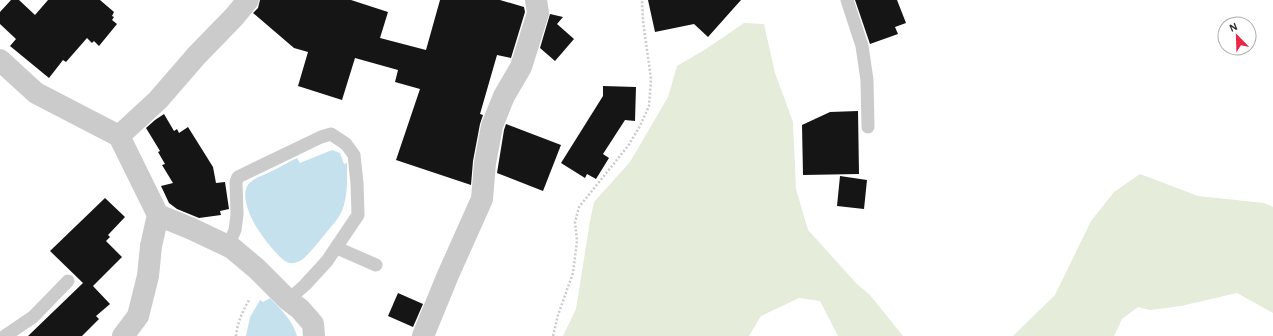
<svg xmlns="http://www.w3.org/2000/svg" width="1273" height="336" font-family="'Alegreya Sans',sans-serif">
  <style>
    .green { fill: #e5ecda }
    .water { fill: #c5e1ed }
    .building { fill: #151515 }
    .lines { fill: none; stroke-linecap: round; stroke-linejoin: round }
    .path { stroke: #cbcbcb; stroke-width: 2.5; stroke-dasharray: 2 2; stroke-linecap: butt }
    .lane { stroke: #cbcbcb; stroke-width: 13 }
    .street { stroke: #cbcbcb; stroke-width: 22 }
  </style>
  <rect width="100%" height="100%" fill="#fff"/>
  <g class="green">
    <path d="M 744,23 L 764,24 L 775,73 L 793,122 L 796,189 L 808,230 L 857,284 L 869,294 L 903,336 L 838,336 L 820,301 L 799,298 L 761,316 L 749,336 L 563,336 L 576,309 L 590,221 L 594,202 L 630,162 L 668,97 L 677,66 L 706,49 Z"/>
    <path d="M 1140,174 L 1198,196 L 1264,203 L 1273,207 L 1273,313 L 1237,293 L 1181,306 L 1150,310 L 1138,307 L 1122,319 L 1114,336 L 1013,336 L 1055,295 L 1091,221 L 1114,192 Z"/>
  </g>
  <g class="water">
    <path d="M 332,150 L 340,153 L 344,164 L 347,163 C 347,178 348,194 343,208 C 340,218 332,225 326,233 C 319,241 312,251 304,258 C 301,261 294,264 290,263 C 281,263 257,230 253,221 C 249,213 243,198 246,189 C 249,179 262,176 270,172 C 279,168 288,162 297,158 L 300,163 Z"/>
    <path d="M 270,298 C 281,309 293,321 297,336 L 246,336 L 250,317 L 260,300 L 263,302 Z"/>
  </g>
  <g class="building">
    <path d="M 11,0 L 19,0 L 35,15 L 48,0 L 100,0 L 114,12 L 112,16 L 114,17 L 112,20 L 117,24 L 99,46 L 94,41 L 92,43 L 87,38 L 66,62 L 63,60 L 49,78 L 10,46 L 16,39 L 0,24 L 0,12 Z"/>
    <path d="M 260,0 L 351,0 L 388,12 L 380,38 L 426,50 L 440,0 L 500,0 L 524,7 L 525,12 L 511,58 L 497,55 L 480,114 L 483,115 L 480,124 L 473,161 L 471,185 L 396,160 L 420,89 L 395,82 L 398,70 L 355,58 L 342,100 L 298,86 L 308,52 L 294,48 L 253,13 L 258,8 Z"/>
    <path d="M 648,0 L 741,0 L 708,37 L 694,24 L 655,32 Z"/>
    <path d="M 855,0 L 897,0 L 906,23 L 895,27 L 898,34 L 870,44 Z"/>
    <path d="M 550,14 L 563,17 L 557,24 L 574,39 L 555,61 L 540,48 Z"/>
    <path d="M 603,86 L 636,87 L 635,121 L 625,120 L 603,154 L 609,158 L 596,179 L 587,174 L 585,178 L 561,163 L 603,96 Z"/>
    <path d="M 858,111 L 859,174 L 803,175 L 802,125 L 830,112 Z"/>
    <path d="M 164,114 L 174,131 L 177,129 L 179,133 L 188,127 L 213,167 L 216,183 L 225,182 L 229,209 L 220,211 L 221,215 L 199,218 L 177,209 L 169,203 L 161,186 L 173,183 L 162,165 L 165,164 L 158,152 L 160,151 L 146,128 L 155,120 Z"/>
    <path d="M 506,124 L 561,145 L 543,191 L 497,173 L 504,130 Z"/>
    <path d="M 840,176 L 867,180 L 864,209 L 837,206 Z"/>
    <path d="M 105,198 L 125,217 L 108,235 L 110,237 L 106,241 L 122,257 L 93,286 L 110,304 L 96,316 L 99,319 L 82,336 L 28,336 L 83,283 L 50,251 Z"/>
    <path d="M 398,293 L 423,304 L 413,327 L 388,316 Z"/>
  </g>
  <g class="lines">
    <g class="path">
      <path d="M 236,336 C 237,324 243,309 250,299"/>
      <path d="M 553,336 L 558,315 L 573,273 L 577,241 L 575,222 L 579,207 L 628,146 L 640,126 L 649,106 L 651,79 L 643,21 L 642,0"/>
    </g>
    <g class="lane">
      <path d="M 847,0 L 862,46 L 867,80 L 868,127"/>
      <path d="M 228,246 L 235,230 L 237,215 L 236,182 L 238,177 L 321,137 L 331,134 L 346,144 L 354,155 L 357,183 L 358,215 L 327,261 L 305,285 L 288,300"/>
      <path d="M 337,248 L 376,265"/>
      <path d="M 5,336 L 33,317 L 68,281"/>
    </g>
    <g class="street">
      <path d="M 0,60 L 36,93 L 119,136 L 158,215 L 151,246 L 148,276 L 138,316 L 123,336"/>
      <path d="M 119,136 L 158,100 L 197,55 L 234,17 L 248,0"/>
      <path d="M 158,215 L 192,229 L 232,248 L 257,269 L 288,300 L 300,309 L 313,324 L 314,336"/>
      <path d="M 423,336 L 448,275 L 482,199 L 485,163 L 492,126 L 504,96 L 521,67 L 538,13 L 536,0"/>
    </g>
  </g>
  <g transform="translate(1237 36) rotate(337)"><circle r="19" fill="#ffffff" stroke="#ababab"/>
  <path d="M0-3L7 15L0 10L-7 15Z" fill="#ee2646"/>
  <text y="-6" font-size="11" font-weight="bold" text-anchor="middle" fill="#2e2e2e">N</text>
  </g>
</svg>
